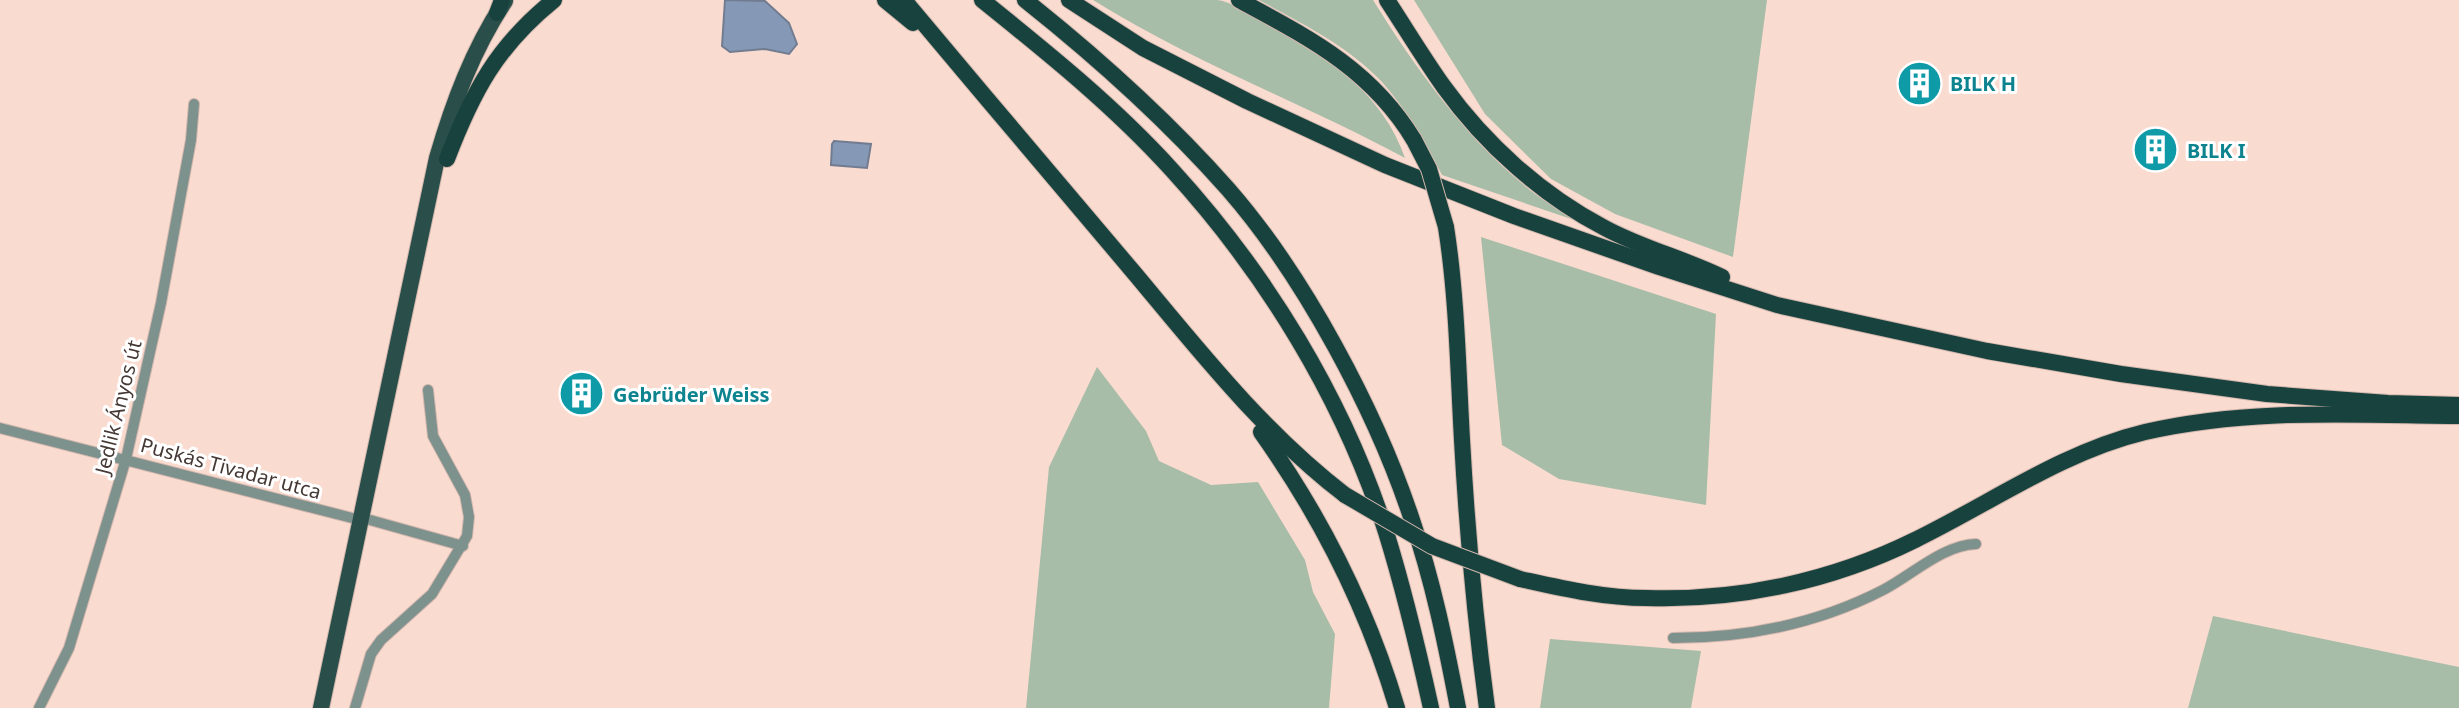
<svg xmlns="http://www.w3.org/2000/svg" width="2459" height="708" font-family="'Noto Sans',sans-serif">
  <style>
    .green { fill: #a8bda8 }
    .water { fill: #8599b7; stroke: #727c90; stroke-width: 2 }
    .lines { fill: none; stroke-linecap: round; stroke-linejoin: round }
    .minor-casing { stroke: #d2b7ae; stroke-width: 12 }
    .primary-casing { stroke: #d2b7ae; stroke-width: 18 }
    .trunk-casing { stroke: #d2b7ae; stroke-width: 18 }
    .minor { stroke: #7d918d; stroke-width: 10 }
    .primary { stroke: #2a4e49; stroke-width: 16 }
    .trunk { stroke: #18423d; stroke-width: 16 }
    .trunk-bridge-casing { stroke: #d2b7ae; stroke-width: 18; stroke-linecap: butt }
    .trunk-bridge { stroke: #18423d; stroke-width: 16 }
    .labels { text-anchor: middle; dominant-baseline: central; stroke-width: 6; stroke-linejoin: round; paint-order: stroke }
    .culture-label { font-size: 20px; font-weight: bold; fill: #0d838f; stroke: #fff; text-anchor: start }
    .street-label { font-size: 20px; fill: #453935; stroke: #fff }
  </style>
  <rect width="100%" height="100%" fill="#fadbd0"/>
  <g class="green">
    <path d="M 1093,0 C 1133,0 1178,0 1217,0 C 1230,1 1245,12 1256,18 C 1318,49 1382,90 1405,158 C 1303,103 1192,62 1093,0 Z"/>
    <path d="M 1259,0 L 1373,0 C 1418,72 1468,142 1535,194 C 1550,205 1567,214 1583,223 L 1442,175 C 1425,142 1407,110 1382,82 C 1348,46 1301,23 1259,0 Z"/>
    <path d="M 1414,0 L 1767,0 L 1733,257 L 1615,214 L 1551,179 L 1485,114 Z"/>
    <path d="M 1481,237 L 1716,314 L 1706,505 L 1559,479 L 1502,445 Z"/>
    <path d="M 1097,367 L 1146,431 L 1159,461 L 1211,485 L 1258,482 L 1305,560 L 1313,592 L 1335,634 L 1329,708 L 1026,708 L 1049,467 Z"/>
    <path d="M 2213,616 L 2459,667 L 2459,708 L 2188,708 Z"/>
    <path d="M 1550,639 L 1701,651 L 1691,708 L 1540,708 Z"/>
  </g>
  <g class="water">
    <path d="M 725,0 L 765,1 L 789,23 L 797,44 L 789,54 L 765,49 L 730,52 L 722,46 Z"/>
    <path d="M 834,141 L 871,144 L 867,168 L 831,165 L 832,144 Z"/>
  </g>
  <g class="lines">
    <defs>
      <g id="minor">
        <path d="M 0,428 L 360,520"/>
        <path d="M 370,520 L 463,546"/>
        <path d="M 1673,638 C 1747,638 1817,624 1883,590 C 1912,575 1943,545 1976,544"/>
        <path d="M 39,708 L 69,648 L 126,459 L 161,303 L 191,140 L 194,104"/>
        <path d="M 355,708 L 371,654 L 381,640 L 432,594 L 467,536 L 469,517 L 465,495 L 433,436 L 428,390"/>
      </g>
      <path id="primary" d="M 321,708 L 437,158 C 453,103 473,49 505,1"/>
      <g id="trunk">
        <path d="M 885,0 L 913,23"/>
        <path d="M 904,0 C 981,92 1058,183 1136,275 C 1201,353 1264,433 1345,495"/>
        <path d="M 982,0 C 1048,53 1115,107 1172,170 C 1266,273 1343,398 1386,532 C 1404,590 1418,649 1431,708"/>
        <path d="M 1025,0 C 1098,58 1166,119 1228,189 C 1304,276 1376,411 1412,520 C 1433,581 1446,645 1458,708"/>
        <path d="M 1069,0 L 1143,48 L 1247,101 L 1385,165 L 1514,216 L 1659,267 L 1777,305 L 1987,351 L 2121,374 L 2267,394 L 2388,403 L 2459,405"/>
        <path d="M 1239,0 C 1309,38 1371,69 1414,140"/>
        <path d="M 1387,0 C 1406,29 1424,59 1444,87 C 1485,144 1542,195 1603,227 C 1641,248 1683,258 1722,277"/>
        <path d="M 497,13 L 502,0"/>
        <path d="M 447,159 C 473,91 497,46 554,0"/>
        <path d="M 1446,227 C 1457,297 1458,369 1462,440 C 1467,530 1475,619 1487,708"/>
        <path d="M 1261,432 C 1322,518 1367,607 1397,708"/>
        <path d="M 1520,579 C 1561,588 1603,598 1646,598 C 1739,601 1832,581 1915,540 C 1991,503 2062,452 2145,432 C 2249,408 2354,415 2459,416"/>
      </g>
    </defs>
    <use href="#minor" class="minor-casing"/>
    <use href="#primary" class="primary-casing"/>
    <use href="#trunk" class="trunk-casing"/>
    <use href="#minor" class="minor"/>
    <use href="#primary" class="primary"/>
    <use href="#trunk" class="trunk"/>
    <defs>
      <g id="trunk-bridge">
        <path d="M 1414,140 L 1429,169 L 1446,227"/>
        <path d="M 1345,495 L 1432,546 L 1520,579"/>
      </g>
    </defs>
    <use href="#trunk-bridge" class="trunk-bridge-casing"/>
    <use href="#trunk-bridge" class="trunk-bridge"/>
  </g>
  <defs>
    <symbol id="building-disc" viewBox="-11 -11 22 22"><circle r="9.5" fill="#0f9aa8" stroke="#fff"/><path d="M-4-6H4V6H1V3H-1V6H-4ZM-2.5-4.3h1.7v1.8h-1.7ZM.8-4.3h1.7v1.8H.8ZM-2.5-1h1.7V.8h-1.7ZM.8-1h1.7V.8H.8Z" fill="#fff"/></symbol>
  </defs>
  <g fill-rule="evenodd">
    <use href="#building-disc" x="1894" y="58" width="51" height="51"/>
    <use href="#building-disc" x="2130" y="124" width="51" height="51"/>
    <use href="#building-disc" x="556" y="368" width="51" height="51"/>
  </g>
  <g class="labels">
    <g class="culture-label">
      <text x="1950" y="83">BILK H</text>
      <text x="2187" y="150">BILK I</text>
      <text x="613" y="394">Gebrüder Weiss</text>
    </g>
    <g class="street-label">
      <text transform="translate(118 407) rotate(-76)">Jedlik Ányos út</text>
      <text transform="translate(231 468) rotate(15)">Puskás Tivadar utca</text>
    </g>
  </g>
</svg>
